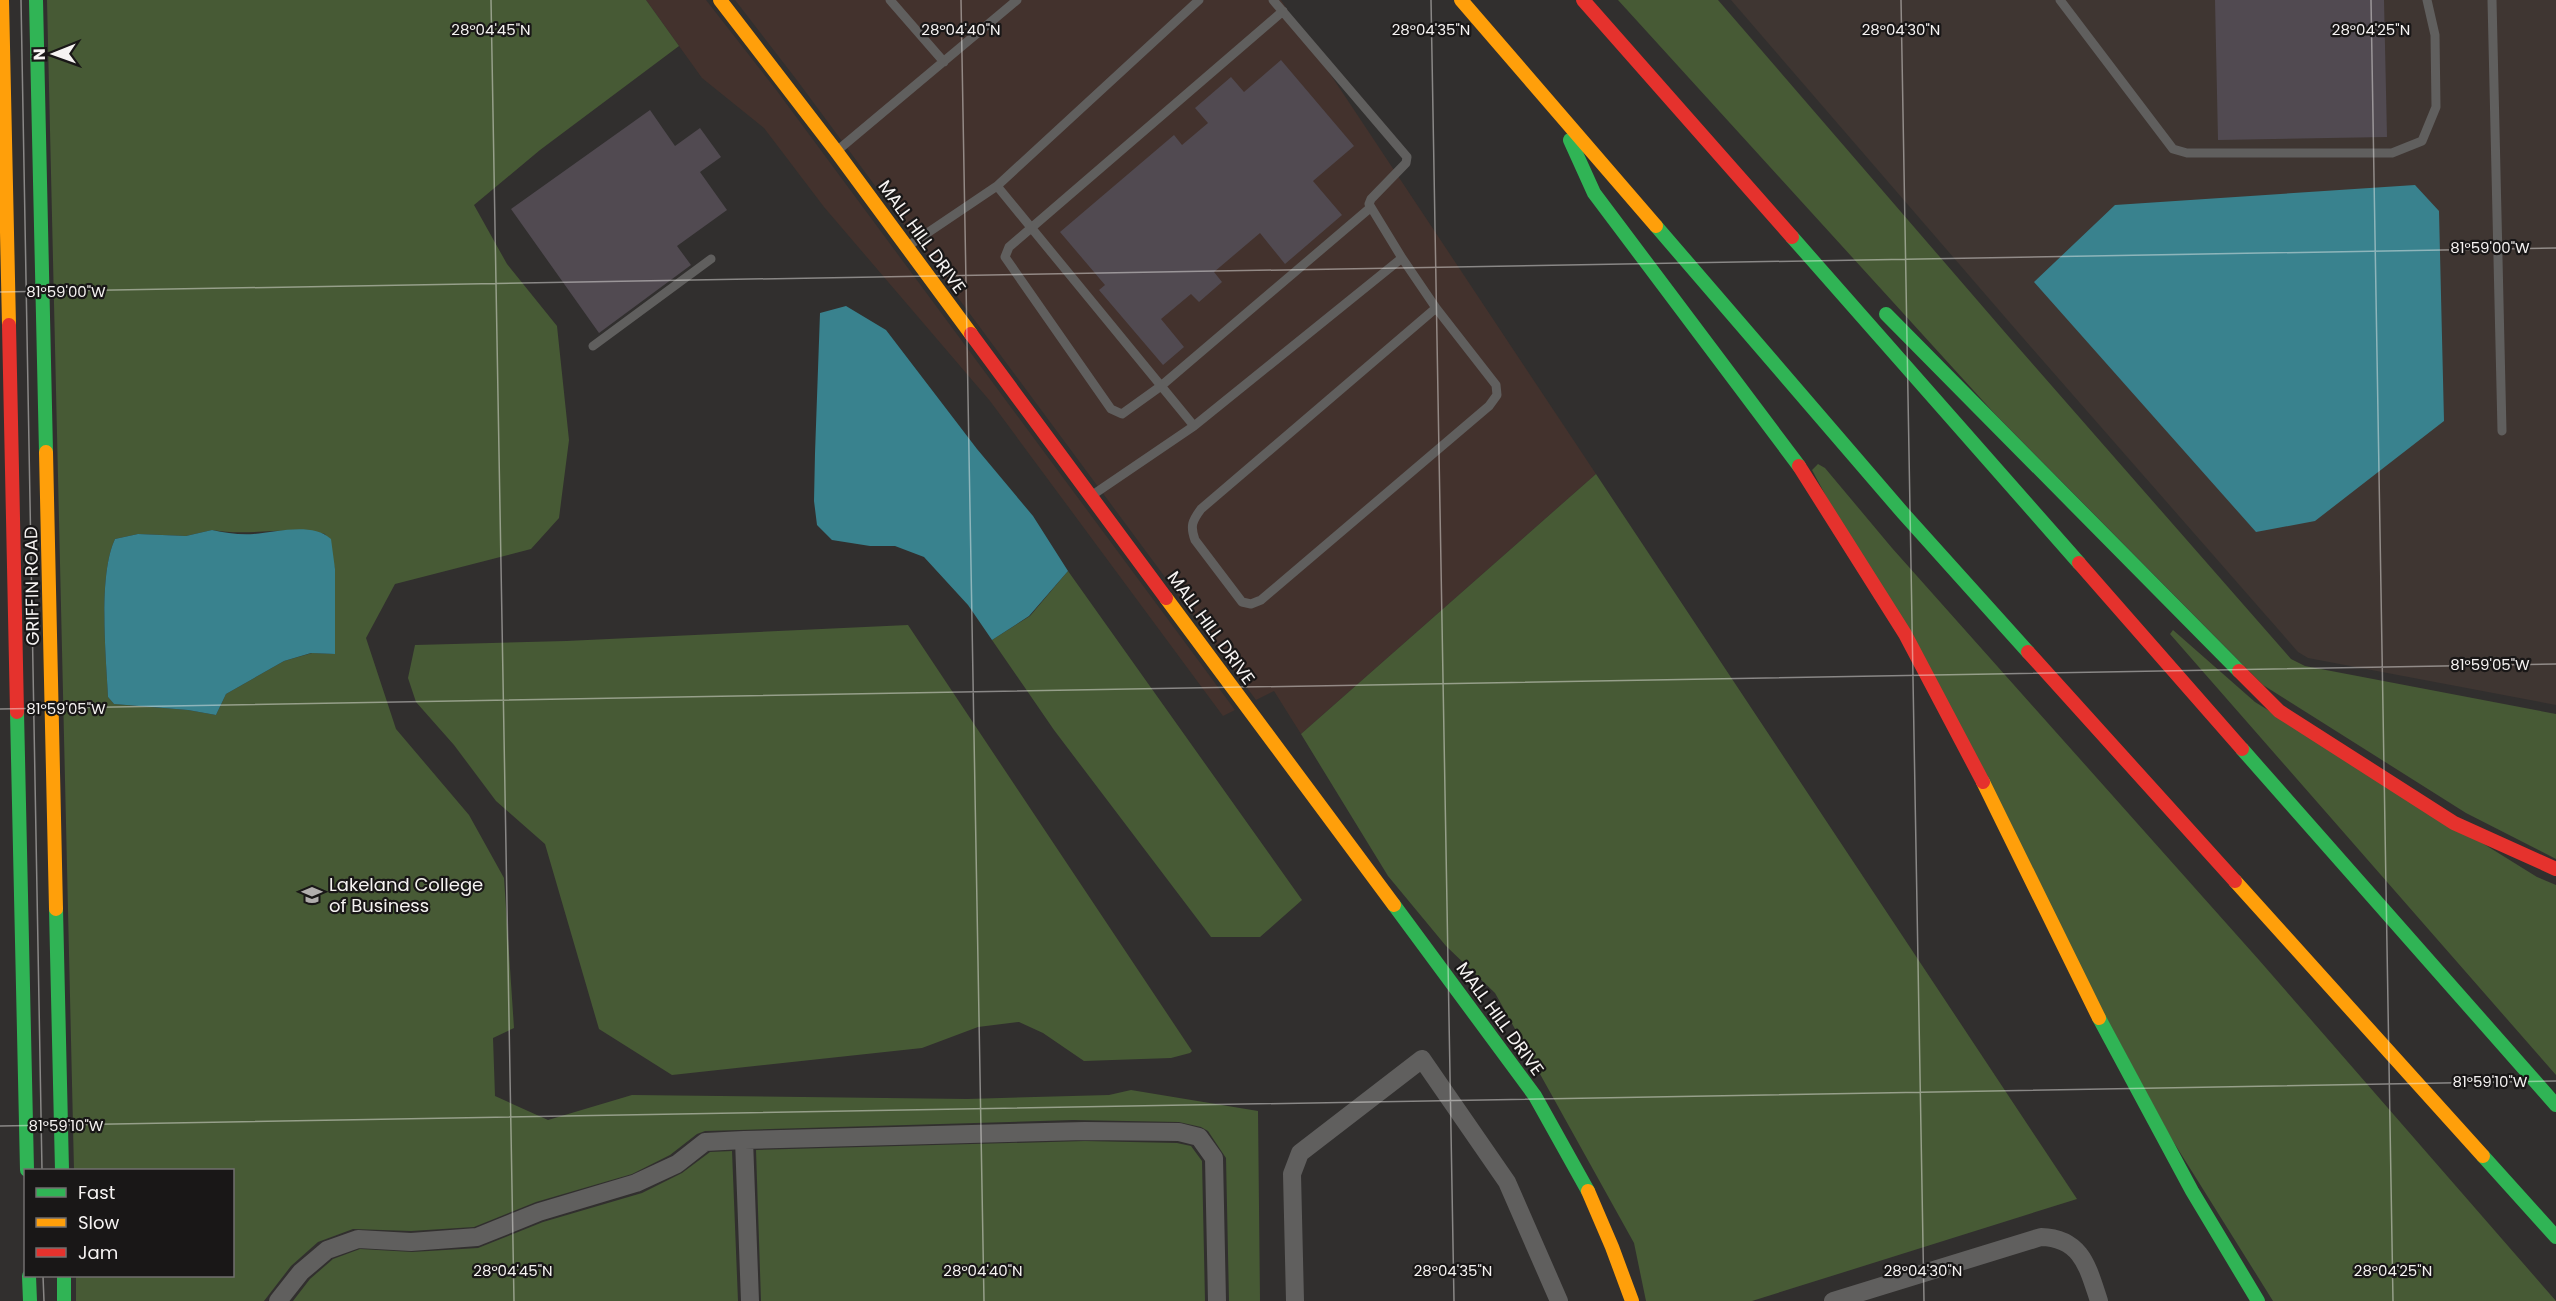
<svg xmlns="http://www.w3.org/2000/svg" width="2556" height="1301" font-family="Poppins,sans-serif">
  <rect width="100%" height="100%" fill="#312f2e"/>
  <path fill="#43322d" d="M646,0h60l71,91 458,619 -12,6 -233,-315 -166,-194 -60,-79 -62,-50z
    M735,0h546l315,474 -295,260 -27,-43 -18,9 -460,-621z"/>
  <path fill="#3f3632" d="M1731,0h825v705l-248,-47 -10,-6 -281,-321z"/>
  <path fill="#475a35" fill-rule="evenodd" d="M47,0h599l33,46 -139,104 -66,55 33,59 50,62 12,114 -10,78 -28,31 -136,35 -29,54 30,91 73,86 35,63 10,150 -21,10 2,58 53,24 84,-25 335,4 142,-4 22,-5 127,21 2,190h-31l-3,-143 -18,-27 -7,-4 -22,-5 -106,-2 -368,11 -8,3 -27,21 -38,19 -96,28 -62,25 -63,4 -58,-2 -35,13 -27,24 -27,35h-188v-25h156v-106h-158zM212,530c38,7 75,-5 113,4l10,35v85l-23,-1 -28,8 -58,33 -10,21 -28,-5 -74,-6 -6,-7c-2,-41 -10,-122 7,-158l23,-5 48,2z
    M1618,0h100l291,337 282,322 14,7 251,48v145l-90,-46 -203,-128 -269,-272z
    M1818,464l7,4 67,80 367,412 297,341h-283l-102,-163 -359,-668z
    M1596,474l481,725 -325,102h-106l-12,-58 -139,-250 -49,-47 -58,-70 -87,-142z
    M1068,571l234,329 -42,37h-49l-157,-207 -62,-90 38,-24z
    M908,625l284,426 -2,2 -19,5 -87,3 -41,-28 -24,-11 -41,5 -56,21 -250,27 -73,-46 -54,-185 -49,-43 -42,-56 -38,-43 -8,-24 7,-33 151,-4z
    M2173,630l82,72 282,175 19,8v190l-386,-441z
    M1085,1141l92,2 14,3 11,15 3,140h-444l-5,-151z
    M732,1151l6,150h-445l17,-22 23,-20 27,-10 52,3 66,-4 65,-26 99,-29 40,-20 28,-21z"/>
  <path fill="#39828e" d="M2415,185l24,26 5,210 -129,100 -59,11 -222,-250 81,-77z
    M846,306l40,24 91,119 56,67 35,55 -39,45 -37,24 -24,-35 -44,-48 -29,-11h-25l-38,-6 -15,-15 -3,-24 1,-48 5,-140z
    M212,530c14,3 27,5 42,4 23,-2 58,-12 77,5l4,30v85l-24,-1 -27,8 -58,33 -10,21 -28,-5 -74,-6 -6,-7c-2,-41 -10,-122 7,-158l23,-5 48,2z"/>
  <path fill="#514a51" d="M2215,0h169l3,137 -169,3z
    M1281,60l73,86 -41,35 29,34 -57,49 -25,-31 -46,39 8,10 -23,20 -8,-8 -30,25 23,28 -21,18 -64,-75 6,-5 -45,-53 114,-97 8,10 26,-22 -13,-15 36,-31 13,15z
    M650,110l25,36 25,-18 21,29 -21,15 27,38 -50,36 14,19 -92,68 -88,-124z"/>
  <g fill="none" stroke-linecap="round" stroke-linejoin="round">
    <path stroke="#605f5e" stroke-width="9" d="M890,0l54,62
      M2060,0l113,149 14,4h205l30,-12 14,-34 -1,-72 -8,-35
      M2492,0l10,431
      M1283,11l-274,236 -4,10 106,152 11,5 39,-28 209,-178
      M838,150l179,-150
      M997,186l197,240 -103,70
      M908,246l89,-60 202,-186
      M1402,258l34,50 60,77 1,10 -8,11 -228,194 -10,4 -9,-2 -47,-62c-5,-14 -3,-19 6,-31l235,-201
      M593,346l118,-87
      M1194,426l208,-168 -33,-54 2,-5 35,-36 1,-6 -134,-157"/>
    <path stroke="#605f5e" stroke-width="18" d="M278,1301l23,-29 26,-22 31,-11 53,3 66,-5 62,-25 97,-29 41,-19 28,-22 39,-2
      M750,1301l-6,-161 341,-9 94,1 20,5 15,21 3,143
      M1295,1301l-3,-127 8,-21 122,-94 85,123 52,119
      M1833,1301l208,-64c41,1 47,31 58,64"/>
    <path stroke="#30b455" stroke-width="14" d="M36,0l10,452
      M1570,140l24,53 205,273
      M1656,226l247,287 125,139
      M1792,237l287,326
      M1886,314l353,357
      M17,712l10,458
      M2242,749l314,356
      M1394,905l141,191 53,95
      M56,909l6,261
      M2099,1018l93,173 66,110
      M2483,1156l73,81
      M29,1276l1,25
      M64,1276v25"/>
    <path stroke="#ff9f0a" stroke-width="14" d="M2,0l7,325
      M720,0l116,151 135,183
      M1461,0l195,226
      M46,452l10,457
      M1166,598l228,307
      M1983,782l116,236
      M2235,881l248,275
      M1588,1191l24,56 20,54"/>
    <path stroke="#e5322d" stroke-width="14" d="M1583,0l209,237
      M9,325l8,387
      M971,334l195,264
      M1799,466l106,168 78,148
      M2079,563l163,186
      M2028,652l207,229
      M2239,671l40,40 175,112 102,46"/>
  </g>
  <path fill="none" stroke="#f6f3f2" stroke-width="1.5" stroke-opacity="0.45" d="M21,0l21,1170M491,0l23,1301M961,0l23,1301M1431,0l23,1301M1901,0l23,1301M2371,0l22,1301M0,292l2556,-44M0,709l2556,-45M0,1126l2556,-45M43,1276l1,25"/>
  <defs>
    <g id="school-bare" transform="scale(1.62)"><path d="M0-5L7-2L0 1L-7-2ZM-4 1L0 2.5L4 1V4Q0 6-4 4Z" fill="#b1aead" stroke="#191717" stroke-width="2.5" paint-order="stroke"/></g>
  </defs>
  <g fill-rule="evenodd">
    <use href="#school-bare" x="312" y="895"/>
  </g>
  <g text-anchor="middle" stroke-width="4.5" stroke-linejoin="round" paint-order="stroke">
    <g font-size="18" fill="#f6f3f2" stroke="#191717">
      <text transform="translate(922 237) rotate(54)" y="6">MALL HILL DRIVE</text>
      <text transform="translate(32 586) rotate(-91)" y="6">GRIFFIN ROAD</text>
      <text transform="translate(1211 628) rotate(54)" y="6">MALL HILL DRIVE</text>
      <text transform="translate(1500 1019) rotate(54)" y="6">MALL HILL DRIVE</text>
    </g>
    <g font-size="18" fill="#f6f3f2" stroke="#191717" text-anchor="start">
      <text x="329" y="891">Lakeland College<tspan x="329" dy="21">of Business</tspan></text>
    </g>
  </g>
  <g font-size="15" text-anchor="middle" fill="#f6f3f2" stroke="#191717" stroke-width="4.5" stroke-linejoin="round" paint-order="stroke">
    <text x="491" y="35">28°04'45"N</text>
    <text x="961" y="35">28°04'40"N</text>
    <text x="1431" y="35">28°04'35"N</text>
    <text x="1901" y="35">28°04'30"N</text>
    <text x="2371" y="35">28°04'25"N</text>
    <text x="2490" y="253">81°59'00"W</text>
    <text x="66" y="297">81°59'00"W</text>
    <text x="2490" y="670">81°59'05"W</text>
    <text x="66" y="714">81°59'05"W</text>
    <text x="2490" y="1087">81°59'10"W</text>
    <text x="66" y="1131">81°59'10"W</text>
    <text x="513" y="1276">28°04'45"N</text>
    <text x="983" y="1276">28°04'40"N</text>
    <text x="1453" y="1276">28°04'35"N</text>
    <text x="1923" y="1276">28°04'30"N</text>
    <text x="2393" y="1276">28°04'25"N</text>
  </g>
  <rect x="24" y="1169" width="210" height="108" fill="#191717" stroke="#716f6f" stroke-width="1.5"/>
  <rect x="36" y="1188" width="30" height="9" fill="#30b455" stroke="#716f6f" stroke-width="1.5"/>
  <text x="78" y="1199" font-size="18" fill="#f6f3f2">Fast</text>
  <rect x="36" y="1218" width="30" height="9" fill="#ff9f0a" stroke="#716f6f" stroke-width="1.5"/>
  <text x="78" y="1229" font-size="18" fill="#f6f3f2">Slow</text>
  <rect x="36" y="1248" width="30" height="9" fill="#e5322d" stroke="#716f6f" stroke-width="1.5"/>
  <text x="78" y="1259" font-size="18" fill="#f6f3f2">Jam</text>
  <g transform="translate(54 54) rotate(269)" stroke="#191717" stroke-width="4.5" paint-order="stroke">
  <path d="M0-4.5L10 22L0 15L-10 22Z" fill="#f6f3f2"/>
  <text y="-9" font-size="16" font-weight="bold" text-anchor="middle" fill="#f6f3f2">N</text>
  </g>
</svg>
